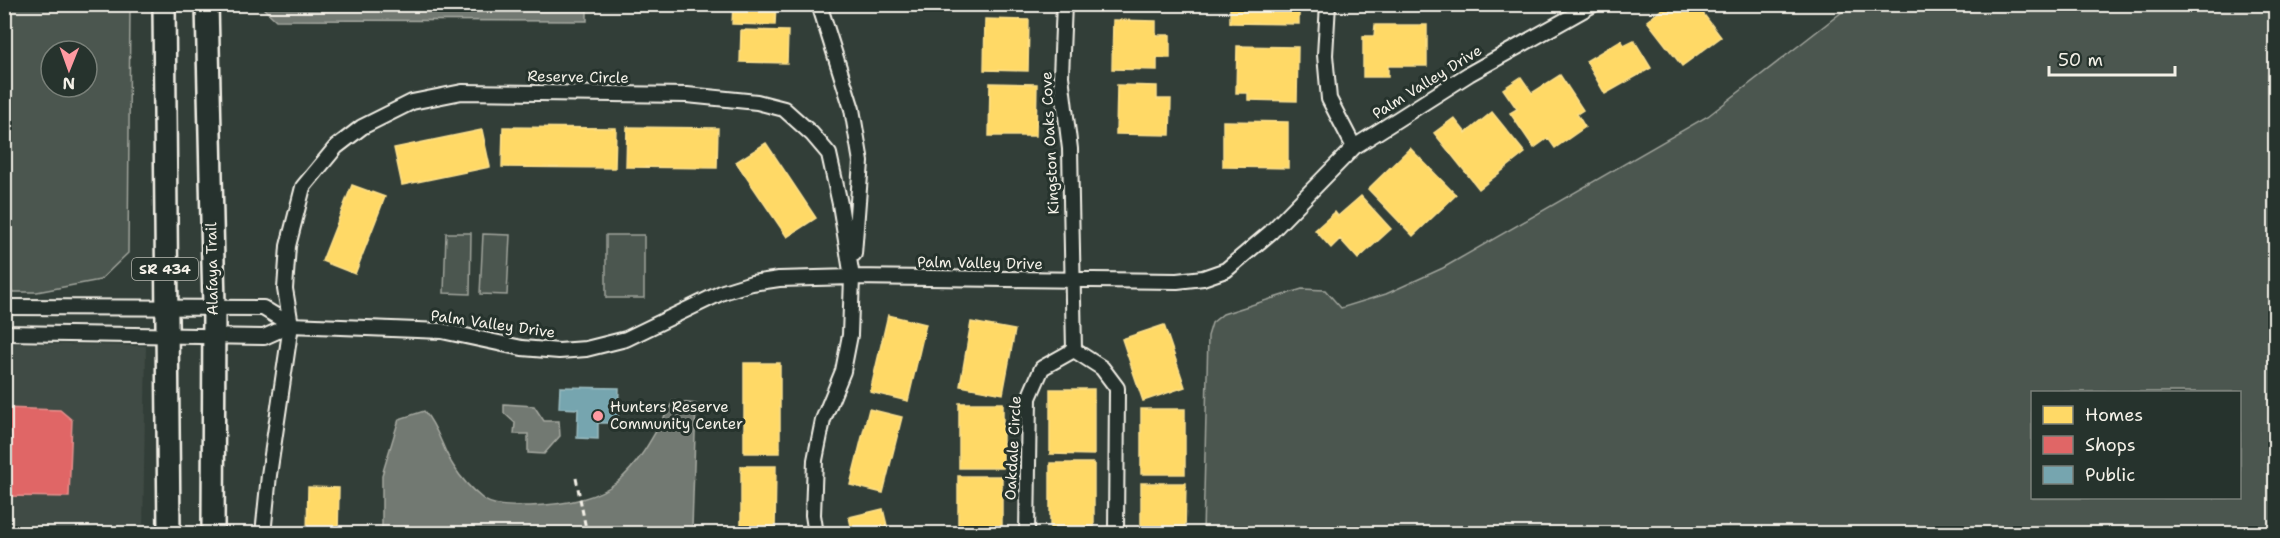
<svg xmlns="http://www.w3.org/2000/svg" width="2280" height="538" font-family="'Shantell Sans',sans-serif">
  <rect width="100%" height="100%" fill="#323e38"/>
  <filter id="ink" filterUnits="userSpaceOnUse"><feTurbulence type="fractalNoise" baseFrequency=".0167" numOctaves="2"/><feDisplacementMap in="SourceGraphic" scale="12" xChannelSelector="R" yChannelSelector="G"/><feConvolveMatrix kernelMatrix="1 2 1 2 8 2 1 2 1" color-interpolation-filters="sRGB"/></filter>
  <g filter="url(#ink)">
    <path fill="#404b44" d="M5,343l141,3 -3,187 -138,1z"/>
    <path fill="#4c564f" stroke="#a0a49c" stroke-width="1.5" fill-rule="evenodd" d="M5,4l125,1 -2,248 -28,27 -63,12h-32zM51,51h36v36h-36z
      M1851,5h424v528h-1072l5,-197 4,-13 11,-9 79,-25 23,1 16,18 45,-14 57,-26 265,-152zM2240,392v106h-208v-106z
      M446,233h25l-1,61 -26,-1z
      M483,234l27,1 -3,60 -27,-1z
      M606,235h38v63h-38z"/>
    <path fill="#727972" stroke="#a6a9a1" stroke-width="1.5" d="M264,4l323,1v16l-311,-1 -12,-11z
      M673,401l23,3 -4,124 4,5h-314v-58l17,-56 25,-8c15,17 18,38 30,56 7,11 18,23 28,31 11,10 34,8 48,8 91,-4 102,-32 143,-105z
      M504,404l30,2 10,15h15l1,15 -16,18 -16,-1v-19h-14l1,-11 -11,-10z"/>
    <path fill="#ffd966" stroke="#fce08d" stroke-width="1.5" d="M733,4h43l-1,21 -43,-1z
      M1230,4h69v20l-69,-1z
      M1669,4h27l25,33 -39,29 -35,-45z
      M985,19l44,1 -1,51 -44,-1z
      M1113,20l43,1v14h14v23h-13v12l-45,-1z
      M1375,25h52v41h-39v11h-25v-41h11z
      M741,30l47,1 -1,32 -47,-1z
      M1621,40l3,5 10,-5 17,28 -46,26 -19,-33z
      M1237,46l61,1 -1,54 -49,-1v-7h-12z
      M1560,75l23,35 -6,4 8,13 -30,21 -7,-10 -14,10 -24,-35 7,-4 -14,-20 18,-12 11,16z
      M990,83l47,1 -1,52h-47z
      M1117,85l40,1v13h14l-1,36 -54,-1z
      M1492,112l33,41 -46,36 -45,-56 20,-15 12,15z
      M1223,121l65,1v46l-65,-1z
      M503,127l113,1 -1,40 -113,-1z
      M627,127l91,1 -1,40 -91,-1z
      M482,130l8,37 -88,18 -8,-37z
      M766,143l50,75 -29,19 -51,-75z
      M1410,148l46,47 -43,41 -45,-47z
      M352,185l33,12 -30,77 -33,-13z
      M1361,196l30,33 -33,30 -18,-20 -9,9 -16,-18 20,-18 3,4z
      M888,315l38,9 -18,77 -38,-9z
      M971,322l44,8 -12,64 -43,-8z
      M1164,325l21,62 -42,14 -21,-62z
      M744,363h36v90h-36z
      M1050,389h44v66l-44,-1z
      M959,403h44v65h-44z
      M869,409l33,8 -19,76 -33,-8z
      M1141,409h44v65h-44z
      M1050,463h44v66l-44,-1z
      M741,466h35l-1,68h-34z
      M958,476h44v58h-44z
      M1141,483h45l-1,51h-44z
      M308,487l31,1 -1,46h-31z
      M883,509l6,25h-36l-4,-17z"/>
    <path fill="#e06666" stroke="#e6908d" stroke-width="1.5" d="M4,408l56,2 12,10 -3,77 -65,-1z"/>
    <path fill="#76a5af" stroke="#9cbcc0" stroke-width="1.5" d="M560,387l59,1 -1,35h-20v16l-21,-1 1,-29 -19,-1z"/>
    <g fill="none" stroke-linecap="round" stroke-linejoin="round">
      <g stroke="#f4f1e8" stroke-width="18">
        <path id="minor" d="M819,4l33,105 9,53 -7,92
          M1064,4l-3,72 9,73 4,201
          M1328,4l-3,51 4,44 25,48
          M4,307l259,1 28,17
          M4,333l260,4 27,-12 151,6 80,17 37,3 27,-2 40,-10 97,-47 29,-9 27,-4 73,-2 325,4 26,-3 23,-8 45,-38 83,-85 115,-73 125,-70
          M1074,350l28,18 15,20 -1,146
          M263,534l6,-59 22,-150 -6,-36 3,-43 15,-59 33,-40 26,-20 50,-25 50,-10 225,3 70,7 27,7 28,25 17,20 11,50 12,73 -2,58 -7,36 -20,49 -8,40 -2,55 3,19
          M1027,534l2,-136 13,-30 32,-18"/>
      </g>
      <g stroke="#f4f1e8" stroke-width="26">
        <path id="primary" d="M164,4l5,530
          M207,4l7,302 -1,228"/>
      </g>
      <path stroke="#f4f1e8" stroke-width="3" stroke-dasharray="6 4.5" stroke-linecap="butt" d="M576,478l11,56"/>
      <use href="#minor" stroke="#26332d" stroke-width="14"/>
      <use href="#primary" stroke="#26332d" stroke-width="21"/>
    </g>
  </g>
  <circle fill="#ff9aa2" stroke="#26332d" stroke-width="2" cx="598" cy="416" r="6"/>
  <g text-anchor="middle" stroke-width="6" stroke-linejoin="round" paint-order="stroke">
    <rect fill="#26332d" stroke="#b6b8b0" stroke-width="1.5" x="132" y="258" width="66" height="22" rx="4.5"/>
    <g font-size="14" font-weight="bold" fill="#f4f1e8">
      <text x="165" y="274">SR 434</text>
    </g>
    <g font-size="15" fill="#f4f1e8" stroke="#26332d">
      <text transform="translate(578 77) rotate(1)" y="5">Reserve Circle</text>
      <text transform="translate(1427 82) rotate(-32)" y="5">Palm Valley Drive</text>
      <text transform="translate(1050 143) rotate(-93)" y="5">Kingston Oaks Cove</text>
      <text transform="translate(980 263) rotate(1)" y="5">Palm Valley Drive</text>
      <text transform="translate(212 269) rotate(-91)" y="5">Alafaya Trail</text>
      <text transform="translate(493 324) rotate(8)" y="5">Palm Valley Drive</text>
      <text transform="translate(1013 448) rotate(-87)" y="5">Oakdale Circle</text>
    </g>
    <g font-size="15" fill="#f4f1e8" stroke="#26332d" text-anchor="start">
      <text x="610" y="412">Hunters Reserve<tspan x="610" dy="17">Community Center</tspan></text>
    </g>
  </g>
  <rect width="2280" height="538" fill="none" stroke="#26332d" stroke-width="24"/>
  <rect x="12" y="12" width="2256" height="514" fill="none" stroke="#f4f1e8" stroke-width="2" filter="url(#ink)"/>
  <rect x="2031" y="391" width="210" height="108" fill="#26332d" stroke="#787f78" stroke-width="1.5"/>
  <rect x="2043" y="406" width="30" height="18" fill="#ffd966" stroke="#787f78" stroke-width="1.5"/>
  <text x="2085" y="421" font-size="18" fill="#f4f1e8">Homes</text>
  <rect x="2043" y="436" width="30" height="18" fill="#e06666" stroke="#787f78" stroke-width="1.5"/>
  <text x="2085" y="451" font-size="18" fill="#f4f1e8">Shops</text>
  <rect x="2043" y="466" width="30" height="18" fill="#76a5af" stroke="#787f78" stroke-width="1.5"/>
  <text x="2085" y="481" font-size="18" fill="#f4f1e8">Public</text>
  <g transform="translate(69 69) rotate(181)"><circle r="28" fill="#26332d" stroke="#787f78" stroke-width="1.5"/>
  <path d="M0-4.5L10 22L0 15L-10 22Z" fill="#ff9aa2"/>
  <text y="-9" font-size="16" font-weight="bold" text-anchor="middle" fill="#f4f1e8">N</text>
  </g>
  <path d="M2049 66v9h126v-9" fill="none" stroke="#f4f1e8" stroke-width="3"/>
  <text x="2058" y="66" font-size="18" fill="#f4f1e8" stroke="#26332d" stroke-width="4.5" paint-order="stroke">50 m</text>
</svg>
